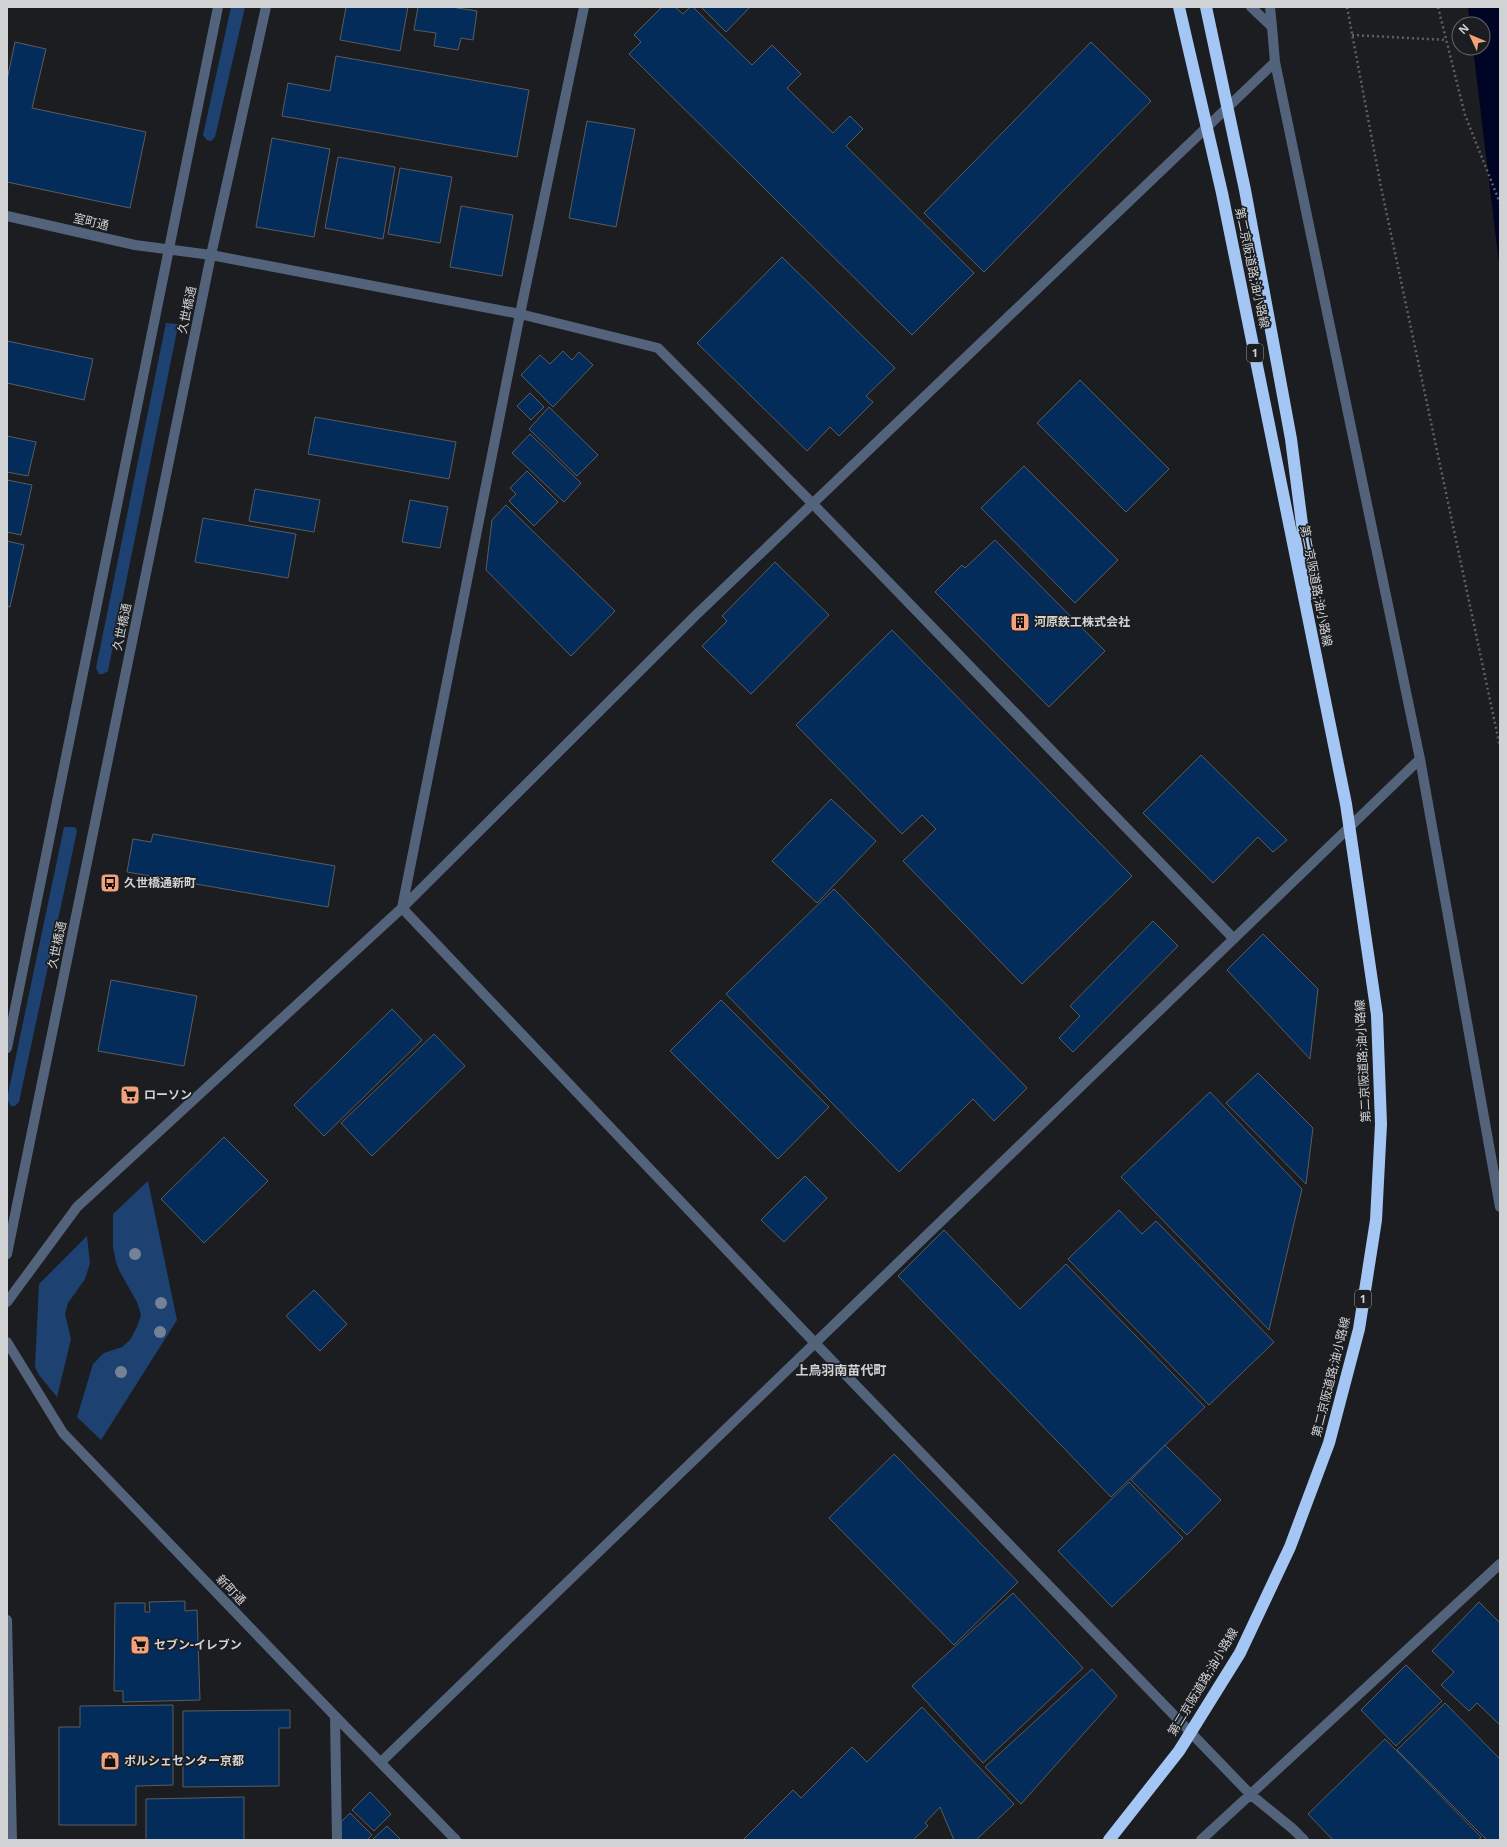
<svg xmlns="http://www.w3.org/2000/svg" width="1507" height="1847" font-family="'Noto Sans','Noto Sans JP',sans-serif">
  <rect width="100%" height="100%" fill="#1c1d20"/>
  <path fill="#1d4272" d="M231,7h14l-30,130 -4,4 -4,-1 -4,-5z
    M166,323l11,1 1,2 -70,345 -5,3h-4l-3,-6z
    M64,827h11l2,4 -58,271 -4,4h-4l-4,-7z
    M148,1181l29,139 -76,120 -24,-23 16,-53 11,-11 18,-6 8,-7 7,-13 4,-12 -4,-13 -17,-30 -4,-10 -3,-15v-33z
    M87,1236l3,27 -5,16 -17,24 -3,11 6,25 -14,58 -18,-22 -4,-8 4,-83z"/>
  <path fill="#000526" d="M1468,7h32v265l-27,-224h10v-24h-13z"/>
  <path fill="#042c5b" stroke="#5a5c5e" d="M346,7h62l-8,44 -60,-11z
    M418,7h33l26,4 -4,29 -12,-2 -3,12 -24,-4 2,-13 -22,-3z
    M662,7h13l8,7 7,-7h3l59,58 20,-20 29,29 -14,14 46,45 17,-17 13,13 -17,17 128,127 -62,62 -283,-281 12,-12 -7,-7z
    M701,7h49l-24,25z
    M15,42l31,7 -14,59 114,24 -16,76 -123,-26v-102z
    M1091,42l60,59 -167,171 -60,-59z
    M336,56l193,34 -12,67 -235,-41 6,-33 42,8z
    M587,121l48,8 -19,98 -47,-9z
    M272,138l58,11 -16,88 -58,-10z
    M338,157l57,10 -12,72 -58,-11z
    M400,168l52,9 -12,66 -52,-9z
    M461,206l52,9 -11,61 -52,-9z
    M782,257l113,111 -29,28 7,6 -34,34 -9,-9 -23,24 -110,-108z
    M7,341l86,18 -9,41 -77,-17z
    M563,351l9,9 7,-8 14,13 -40,42 -32,-32 19,-20 10,9z
    M1080,380l89,89 -43,43 -89,-89z
    M530,393l14,14 -13,13 -14,-14z
    M549,407l49,48 -21,21 -48,-47z
    M315,417l141,25 -7,37 -141,-25z
    M530,434l51,49 -17,19 -52,-49z
    M7,436l29,6 -8,34 -21,-4z
    M1024,466l94,94 -43,43 -94,-95z
    M527,471l31,31 -24,24 -25,-25 7,-7 -6,-6z
    M7,480l25,5 -11,50 -14,-3z
    M255,489l65,11 -6,32 -65,-11z
    M410,500l38,7 -8,41 -38,-6z
    M506,505l109,106 -44,45 -85,-86 6,-50z
    M203,518l93,16 -8,44 -93,-16z
    M995,540l110,111 -56,56 -114,-115 27,-27 3,3z
    M7,541l17,4 -14,62 -3,-1z
    M775,562l54,53 -78,79 -49,-48 25,-25 -5,-5z
    M892,630l240,246 -110,108 -119,-123 33,-32 -14,-14 -20,19 -106,-109z
    M1201,755l86,85 -14,12 -15,-15 -45,46 -70,-70z
    M831,799l45,42 -59,62 -45,-42z
    M153,834l182,32 -7,41 -201,-35 6,-33 18,3z
    M834,889l193,199 -33,33 -21,-22 -74,73 -173,-178z
    M1153,921l25,25 -105,106 -14,-14 21,-22 -10,-10z
    M1263,934l55,55 -8,70 -83,-89z
    M111,980l86,16 -13,70 -86,-15z
    M721,1000l108,107 -51,52 -108,-108z
    M392,1009l30,31 -98,96 -30,-31z
    M434,1034l31,32 -93,90 -31,-33z
    M1258,1073l55,55 -7,56 -80,-81z
    M1210,1092l92,97 -33,141 -148,-153z
    M224,1137l44,44 -64,62 -43,-44z
    M805,1176l22,22 -43,44 -23,-22z
    M1119,1210l23,24 14,-13 118,121 -65,63 -141,-146z
    M944,1230l76,79 46,-45 139,143 -94,90 -213,-221z
    M314,1290l33,34 -27,27 -34,-35z
    M1165,1445l56,55 -34,35 -56,-55z
    M894,1454l124,128 -64,63 -125,-127z
    M1129,1482l54,56 -71,69 -54,-56z
    M1013,1593l70,75 -100,95 -71,-77z
    M185,1601v10l12,-1 3,90 -77,2v-11h-9l1,-88h30v9h5l-1,-10z
    M1479,1602l21,21v102l-23,-22 -8,8 -28,-26 13,-13 -22,-21z
    M1406,1665l36,36 -46,45 -35,-36z
    M1092,1669l25,27 -96,108 -36,-37z
    M1445,1703l55,56v81h-13l-90,-90z
    M173,1705v80l-37,1v39h-77v-98h21v-21z
    M922,1707l92,97 -38,36h-22l-14,-33 -15,16 3,3 -15,14h-170l50,-50 8,8 51,-51 15,15z
    M290,1710v18h-11v58l-96,1v-76z
    M1385,1739l96,98 -2,3h-146l-25,-26z
    M370,1792l21,22 -17,17 -22,-21z
    M244,1797v43h-98v-41z
    M350,1813l22,22 -5,5h-26v-18z
    M387,1826l14,14h-29z"/>
  <g fill="none" stroke-linecap="round" stroke-linejoin="round">
    <path stroke="#5f6062" stroke-width="2.5" stroke-dasharray="2 3" stroke-linecap="butt" d="M1347,7l34,180 119,560
      M1438,7l27,108 35,88
      M1352,35l95,5"/>
    <path stroke="#52637b" stroke-width="10" d="M1251,7l21,20 3,35 145,697 80,448
      M1270,7l2,20
      M7,216l128,29 76,10 309,59 138,34 154,155 422,436
      M402,908l413,435 435,451 43,35 11,11
      M402,908l118,-594 64,-307
      M7,1048l211,-1041
      M7,1254l204,-999 55,-248
      M7,1302l70,-95 325,-299 294,-293 579,-553
      M7,1342l56,91 272,283 121,124
      M7,1620l5,220
      M335,1716l2,124
      M381,1762l1039,-1003
      M1201,1840l299,-276"/>
    <path stroke="#a4c6f5" stroke-width="12" d="M1206,7l39,183 46,249 20,155
      M1109,1840l70,-89 61,-98 50,-106 39,-104 30,-114 17,-109 5,-96 -4,-109 -31,-211 -124,-611 -43,-186"/>
  </g>
  <g fill="#758295">
    <circle cx="135" cy="1254" r="6"/>
    <circle cx="161" cy="1303" r="6"/>
    <circle cx="160" cy="1332" r="6"/>
    <circle cx="121" cy="1372" r="6"/>
  </g>
  <defs>
    <g id="building-square" transform="scale(1)"><rect x="-9" y="-9" width="18" height="18" rx="4" fill="#f1a17c" stroke="#1c1d20"/><path d="M-4-6H4V6H1V3H-1V6H-4ZM-2.5-4.3h1.7v1.8h-1.7ZM.8-4.3h1.7v1.8H.8ZM-2.5-1h1.7V.8h-1.7ZM.8-1h1.7V.8H.8Z" fill="#111"/></g>
    <g id="bus-square" transform="scale(1)"><rect x="-9" y="-9" width="18" height="18" rx="4" fill="#f1a17c" stroke="#1c1d20"/><path d="M-5-6H5V4H4V6H2V4H-2V6H-4V4H-5ZM-3.5-4V0h7V-4ZM-3.5 1.2v1.5H-2V1.2ZM2 1.2v1.5H3.5V1.2Z" fill="#111"/></g>
    <g id="supermarket-square" transform="scale(1)"><rect x="-9" y="-9" width="18" height="18" rx="4" fill="#f1a17c" stroke="#1c1d20"/><path d="M-6-5.5h2.5l.6 2H6L4.5 2H-2.5L-4.4-4H-6ZM-1.5 3.2a1.3 1.3 0 1 0 .1 0ZM3 3.2a1.3 1.3 0 1 0 .1 0Z" fill="#111"/></g>
    <g id="shop-square" transform="scale(1)"><rect x="-9" y="-9" width="18" height="18" rx="4" fill="#f1a17c" stroke="#1c1d20"/><path d="M-5-2.5h2.3a2.7 3.5 0 0 1 5.4 0H5L5.5 6h-11ZM-1.5-2.5h3a1.5 2.3 0 0 0-3 0Z" fill="#111"/></g>
  </defs>
  <g fill-rule="evenodd">
    <use href="#building-square" x="1020" y="622"/>
    <use href="#bus-square" x="110" y="883"/>
    <use href="#supermarket-square" x="130" y="1095"/>
    <use href="#supermarket-square" x="140" y="1645"/>
    <use href="#shop-square" x="110" y="1761"/>
  </g>
  <g text-anchor="middle" stroke-width="3.5" stroke-linejoin="round" paint-order="stroke">
    <g fill="#1c1d20" stroke="#9b9c9e" stroke-width="1">
      <rect x="1247" y="344" width="16" height="18" rx="3"/>
      <rect x="1355" y="1290" width="16" height="18" rx="3"/>
    </g>
    <g font-size="11" font-weight="bold" fill="#d1d2d4">
      <text x="1255" y="357">1</text>
      <text x="1363" y="1303">1</text>
    </g>
    <g font-size="12" fill="#d1d2d4" stroke="#1c1d20">
      <text transform="translate(91 222) rotate(13)" y="4">室町通</text>
      <text transform="translate(1252 268) rotate(78)" y="4">第二京阪道路;油小路線</text>
      <text transform="translate(187 310) rotate(-78)" y="4">久世橋通</text>
      <text transform="translate(1316 586) rotate(79)" y="4">第二京阪道路;油小路線</text>
      <text transform="translate(122 627) rotate(-78)" y="4">久世橋通</text>
      <text transform="translate(57 945) rotate(-78)" y="4">久世橋通</text>
      <text transform="translate(1363 1061) rotate(-93)" y="4">第二京阪道路;油小路線</text>
      <text transform="translate(1331 1377) rotate(-76)" y="4">第二京阪道路;油小路線</text>
      <text transform="translate(231 1590) rotate(46)" y="4">新町通</text>
      <text transform="translate(1203 1682) rotate(-59)" y="4">第二京阪道路;油小路線</text>
    </g>
    <g font-size="12" font-weight="bold" fill="#d1d2d4" stroke="#1c1d20" text-anchor="start">
      <text x="1034" y="626">河原鉄工株式会社</text>
      <text x="124" y="887">久世橋通新町</text>
      <text x="144" y="1099">ローソン</text>
      <text x="154" y="1649">セブン-イレブン</text>
      <text x="124" y="1765">ポルシェセンター京都</text>
    </g>
    <g font-size="13" font-weight="bold" fill="#d1d2d4" stroke="#1c1d20">
      <text x="841" y="1375">上鳥羽南苗代町</text>
    </g>
  </g>
  <rect width="1507" height="1847" fill="none" stroke="#d1d2d4" stroke-width="16"/>
  <g transform="translate(1471 36) rotate(314)"><circle r="19" fill="#1c1d20" stroke="#646568"/>
  <path d="M0-3L7 15L0 10L-7 15Z" fill="#f1a17c"/>
  <text y="-6" font-size="11" font-weight="bold" text-anchor="middle" fill="#d1d2d4">N</text>
  </g>
</svg>
